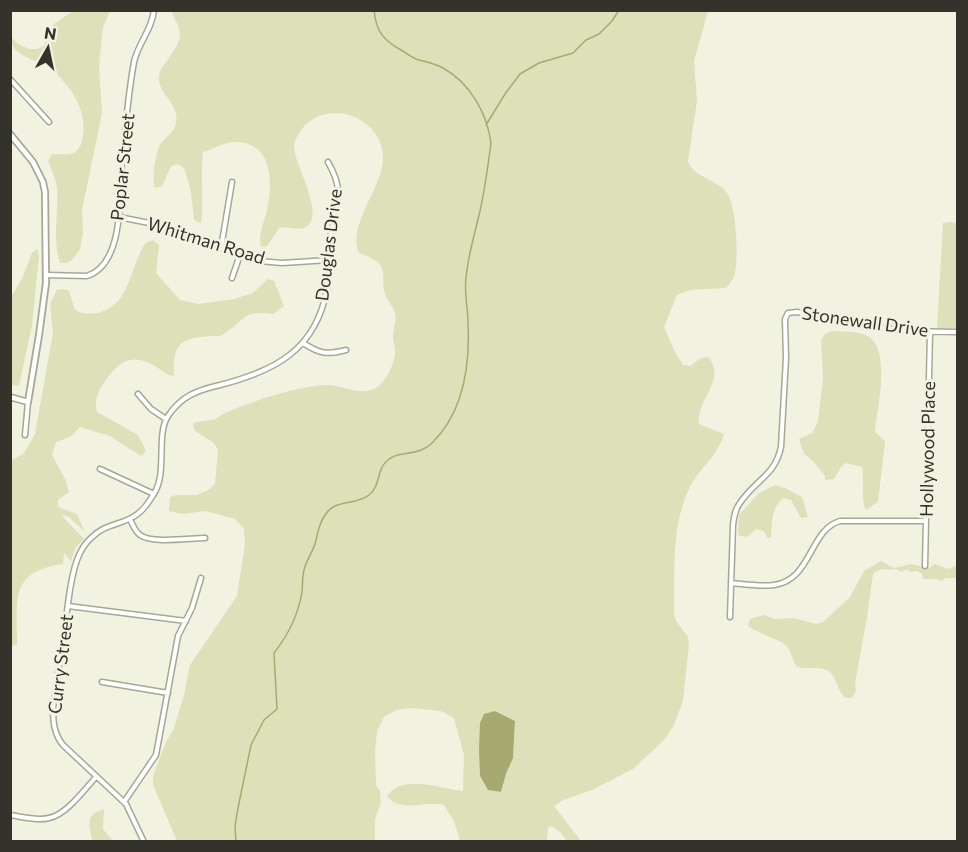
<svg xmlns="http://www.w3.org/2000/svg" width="968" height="852" font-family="Commissioner,sans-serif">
  <rect width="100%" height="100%" fill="#f1f2df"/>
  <path fill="#dde0b9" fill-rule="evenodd" d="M75,10l35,1 -7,16 -4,39 3,47 -20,97 1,23 -3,16 -8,11 -5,3h-7c-8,-26 -1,-50 -3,-75 -1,-9 -6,-19 -9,-27l4,-7c15,0 25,4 30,-13 8,-28 -12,-59 -36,-75 -9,-5 -21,-8 -29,-15 -5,-5 -7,-9 -7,-16 6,10 24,20 34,10 5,-5 4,-15 10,-21 6,-5 14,-9 21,-14z
    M171,11h537l-14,50 3,40 -9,60c6,17 29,18 39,32 10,15 12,67 7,84 -2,4 -6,8 -8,11l-36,2 -13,5 -13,32 10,23 9,15 7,1 11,-8 7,-1c20,21 -13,45 -9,67l25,10c-8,26 -25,33 -35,55 -18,38 -14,82 -15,124l2,8 12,16 1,7 -6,57 -10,26 -8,12 -32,30 -41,21 -29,10 -9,6 27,35h-14l-6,-8 -9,-7 -4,2 -1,13h-87l-6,-20 -10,-16c-18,-5 -43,9 -57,-9 15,-23 55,-7 76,-5l1,-36 -10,-37 -13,-7 -30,-3 -15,2 -12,7 -7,14 -2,20 1,34 4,7 1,11 -6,16v22h-198l-24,-56v-9l13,-34 7,-11 11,-36 6,-30 47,-69 8,-52 -1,-15 -9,-10 -29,-8 -23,3 -14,-3 1,-14 6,-2h21l13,-6 5,-5 3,-34 -4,-7 -20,-13 -1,-7c7,-2 15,-2 22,-4 4,-2 8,-5 12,-7 29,-12 67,-25 98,-27 17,-1 32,11 49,4 12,-5 22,-28 21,-40 0,-4 -2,-8 -2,-13 1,-12 6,-20 -2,-31 -19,-26 9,-38 -32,-52 -13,-26 24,-66 24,-95 0,-41 -56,-62 -82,-28 -3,5 -7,10 -7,16 0,19 32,68 12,81 -8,4 -18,-1 -27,1l-12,18 -6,1c-3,-13 3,-24 6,-37 6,-28 6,-68 -32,-68 -10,0 -22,7 -32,10 -3,24 1,47 -2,71l-7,-3 -3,-29 -7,-23 -6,-4 -7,2 -9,20 -7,2c-4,-9 1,-37 6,-45 4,-5 10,-9 13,-14 11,-23 -16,-33 -15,-51 0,-7 4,-12 8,-17 16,-24 17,-24 4,-50zM495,711l20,10 -2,37 -7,16 -5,18 -13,-2 -8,-14v-53z
    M950,222l7,1v105h-20l6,-105z
    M153,240l6,5 -3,28 24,27 19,4 35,-5 19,-6 15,-14 6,2 10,25 -11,8c-30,-4 -27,5 -49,20 -4,3 -9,2 -13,2 -33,2 -38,9 -37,40 -9,-1 -13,-7 -21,-11 -23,-12 -34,-3 -48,16 -6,9 -12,20 -8,31l41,23 8,16 -5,5 -31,-20 -30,-9 -10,10 -14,5 -4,13 13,24 4,13 -11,8v7l19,7 8,18 -16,-15 -8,-2 23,24 -8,8 -5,14 -7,-8 -1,11c-54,7 -46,36 -46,80l-6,3v-186l13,-8 11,-19 18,-101 -3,-29 7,-14 7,-1 5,2 6,19c14,8 33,3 44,-10 11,-14 15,-37 24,-53l4,-5z
    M37,249l2,6 -7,70 -13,61 -8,-1v-88l11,-18 10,-26z
    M832,331c11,1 29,0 37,6 22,15 8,71 6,95l10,9 -7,61 -12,8c-6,-12 -1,-29 -4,-43l-16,-4 -5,4 -7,12 -9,1v-4l-12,-15 -9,-7 -5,-15 13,-6 6,-12 5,-43 -2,-38 4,-6z
    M775,485l10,3 17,9 6,20 -7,1 -10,-18 -8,-2c-12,10 -11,25 -12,40h-4l-3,-7 -8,-2 -9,8 -9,-2 1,-20 20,-22z
    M881,561l13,7 16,-4 19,4 6,-4 14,5 8,-4v13h-11l-5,3 -4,-2h-14l-1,-5 -5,-3 -7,1 -3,-3 -6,3 -5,-3c-8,2 -17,-2 -23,5l-6,43 -12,66 1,8 -4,7h-6c-10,-7 -8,-23 -20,-28 -10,-4 -19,0 -29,-3 -5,-7 -5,-15 -11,-22 -3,-3 -30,-13 -38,-19l2,-7 14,-4 11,4 19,-1 22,6 7,-2 27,-25 14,-26z
    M104,809l-1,20 10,12h-21c-2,-16 -9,-25 12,-32z"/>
  <path fill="#a7aa70" d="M495,711l20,10 -2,37 -7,16 -5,18 -13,-2 -8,-14 -1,-27 1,-26 4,-9z"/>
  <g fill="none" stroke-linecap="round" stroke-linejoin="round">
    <path stroke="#a7aa70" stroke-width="1.5" d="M486,125l19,-31 15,-20 19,-11 34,-10 13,-13 13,-6 13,-13 7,-11
      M236,842l-1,-16 3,-18 13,-63 13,-25 13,-11 -3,-56c15,-19 24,-37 28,-61 1,-8 0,-15 2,-22 2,-9 8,-17 11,-26 3,-11 3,-19 10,-29 11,-17 30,-9 44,-20 12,-9 7,-26 19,-35 13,-11 29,-2 45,-18 31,-31 37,-77 35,-119 0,-15 -4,-30 -2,-45 2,-23 9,-45 14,-67 5,-22 8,-45 11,-68 -4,-30 -21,-60 -48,-75 -9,-5 -18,-6 -27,-9 -5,-2 -10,-6 -15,-9 -18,-10 -25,-19 -27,-40"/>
    <g stroke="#a6a896" stroke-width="7">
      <path id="minor" d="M10,79l39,43
        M119,217l50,10 22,13 30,8 38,13 23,2 47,-3
        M221,248l11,-66
        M46,275l41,1c38,-12 32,-82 35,-113 3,-34 6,-68 12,-101 4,-19 18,-32 20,-52
        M232,278l8,-23
        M303,343c17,11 24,12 43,7
        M138,394l13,15 15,10
        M25,435l3,-33
        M100,469l54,25
        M130,519c2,5 5,12 10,16 12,9 50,3 65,3
        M925,566l5,-234
        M731,583c13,1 29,4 43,2 38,-5 35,-55 66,-64h86
        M68,606l118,15
        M730,617l3,-92c1,-8 2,-16 7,-22 15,-23 35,-27 41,-56l5,-89 -1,-39 3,-6 9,-1 106,19 55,1
        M102,682l66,11
        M124,802l32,-47 22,-119 14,-28 9,-30
        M10,815c13,2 27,6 39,3 17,-3 36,-29 47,-41
        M144,842l-18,-38 -63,-59c-9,-11 -10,-23 -10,-37 4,-30 9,-60 13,-90 3,-19 4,-39 11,-58 3,-8 7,-16 14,-22 14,-14 25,-12 40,-20 11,-5 18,-16 24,-26 12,-21 1,-58 13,-76 13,-20 30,-26 52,-31 55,-14 96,-35 107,-96 3,-15 1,-30 2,-45 5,-36 19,-47 -1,-82"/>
    </g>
    <g stroke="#a6a896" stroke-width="8">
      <path id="tertiary" d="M10,134l23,28 10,20 2,10 1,91 -7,52 -11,67 -18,-5"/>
    </g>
    <use href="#minor" stroke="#fff" stroke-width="4"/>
    <use href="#tertiary" stroke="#fff" stroke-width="4.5"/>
  </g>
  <g text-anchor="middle" stroke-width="6" stroke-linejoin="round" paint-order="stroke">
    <g font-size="18" fill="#33332c" stroke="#f1f2df">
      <text transform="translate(123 167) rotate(-84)" y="6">Poplar Street</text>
      <text transform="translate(206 241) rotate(17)" y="6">Whitman Road</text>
      <text transform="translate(329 245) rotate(-83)" y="6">Douglas Drive</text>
      <text transform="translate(865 322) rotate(8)" y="6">Stonewall Drive</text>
      <text transform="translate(928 449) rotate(-89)" y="6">Hollywood Place</text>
      <text transform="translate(61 664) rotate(-83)" y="6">Curry Street</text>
    </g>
  </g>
  <rect width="968" height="852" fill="none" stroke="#33332c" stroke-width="24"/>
  <g transform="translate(48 48) rotate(9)" stroke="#f1f2df" stroke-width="4.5" paint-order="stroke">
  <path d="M0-4.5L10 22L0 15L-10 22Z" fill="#33332c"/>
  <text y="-9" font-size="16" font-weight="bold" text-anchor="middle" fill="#33332c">N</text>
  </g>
</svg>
